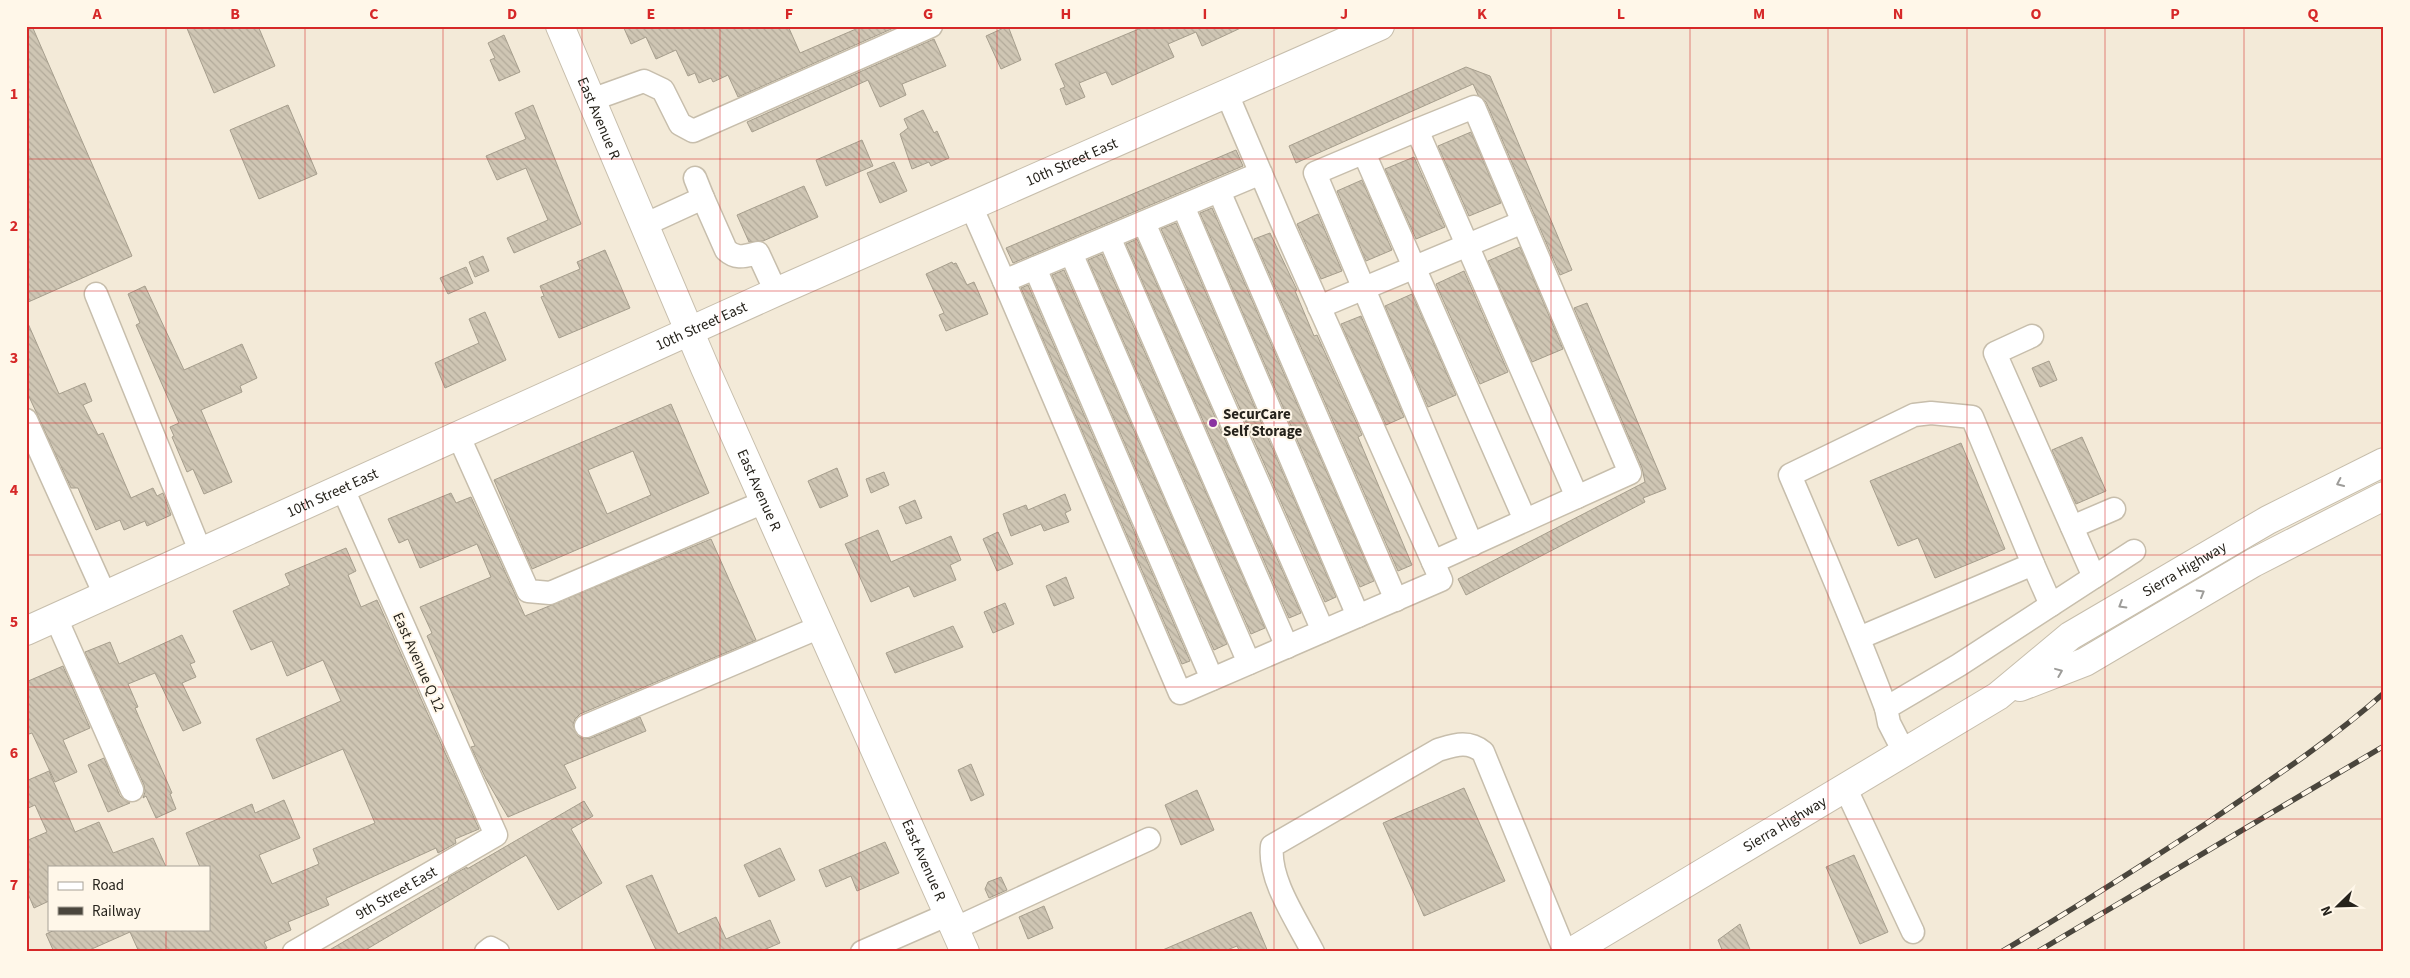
<svg xmlns="http://www.w3.org/2000/svg" width="2410" height="978" font-family="'Source Sans 3',sans-serif">
  <defs>
    <pattern id="building-back-hatch" width="6" height="6" patternUnits="userSpaceOnUse" patternTransform="scale(1.25)"><rect width="6" height="6" fill="#cfc6b4"/><path d="M-1 5l2 2M0 0l6 6M5-1l2 2" fill="none" stroke="#b2aa9a"/></pattern>
  </defs>
  <rect width="100%" height="100%" fill="#f3ead8"/>
  <path fill="url(#building-back-hatch)" stroke="#a69e8d" fill-rule="evenodd" d="M26,26h6l100,230 -106,47z
    M186,26h72l17,40 -61,27z
    M623,26h165l12,27 63,-27h35l-160,71 -10,-22 -15,7 -2,-4 -12,5 -4,-10 -7,3 -12,-26 -20,9 -10,-22 -15,7z
    M1008,26l13,34 -20,9 -15,-33z
    M1146,26h99l-43,20 -6,-14 -28,12 6,13 -62,28 -6,-13 -27,11 6,14 -19,8 -6,-16 5,-2 -10,-23z
    M504,35l16,37 -21,9 -9,-21 5,-2 -7,-15z
    M934,39l12,27 -44,18 4,11 -26,12 -12,-27 -116,52 -5,-10z
    M1466,67l24,9 82,194 -12,5 -74,-173 -8,-7 -5,-11 -177,79 -7,-17z
    M288,105l29,69 -58,25 -29,-69z
    M533,105l48,119 -67,29 -7,-15 41,-18 -22,-52 -29,12 -11,-24 40,-17 -11,-26z
    M923,110l11,23 3,-2 12,27 -18,8 -2,-4 -17,7 -12,-35 8,-6 -4,-9z
    M1471,132l30,71 -32,13 -31,-70z
    M862,140l11,26 -47,20 -10,-26z
    M1236,150l7,16 -230,97 -7,-15z
    M1414,157l31,70 -29,12 -31,-70z
    M894,162l13,29 -27,12 -13,-30z
    M1362,180l30,70 -26,11 -29,-70z
    M804,186l14,31 -55,24 -14,1 -12,-27z
    M1212,208l162,373 -14,6 -160,-374z
    M1318,214l24,57 -21,8 -24,-55z
    M1176,223l160,374 -11,5 -164,-373z
    M1270,233l27,57 -2,1 19,45 3,-1 45,100 -4,2 54,128 -14,6 -144,-332z
    M1137,239l164,374 -12,5 -163,-374z
    M1520,247l43,102 -31,13 -44,-101z
    M605,250l25,58 -71,30 -18,-41 3,-1 -4,-10 40,-17 -3,-7z
    M1102,254l163,374 -14,6 -163,-374z
    M483,256l6,15 -14,6 -6,-15z
    M952,262l1,2 3,-1 11,22 7,-3 14,32 -42,17 -7,-16 5,-2 -18,-39z
    M466,267l7,16 -25,11 -8,-16z
    M1064,270l163,374 -13,6 -162,-375z
    M1464,271l44,101 -28,12 -44,-100z
    M1028,285l162,376 -8,3 -161,-376z
    M145,286l39,84 58,-26 15,34 -17,8 2,6 -41,18 31,72 -28,12 -11,-25 -6,3 -15,-35 2,-1 -4,-9 9,-4 -43,-98 4,-2 -12,-29z
    M1412,294l44,101 -28,12 -43,-101z
    M1587,303l79,186 -23,9 2,4 -179,93 -8,-16 187,-97 -3,-14 -68,-160z
    M485,312l21,48 -61,28 -10,-25 44,-20 -10,-24z
    M1361,316l43,101 -18,8 -45,-101z
    M26,319l33,75 26,-11 7,18 -9,4 15,30 5,-2 28,65 22,-10 4,8 6,-3 8,22 -24,11 -2,-5 -21,9 -4,-10 -24,10 -18,-42h-7l-45,-98z
    M2049,361l8,19 -17,7 -8,-19z
    M671,404l38,89 -177,76 -38,-89zM633,451l18,44 -44,19 -19,-44z
    M2082,437l24,54 -30,13 -24,-54z
    M1961,443l44,106 -70,29 -17,-40 -20,8 -28,-65z
    M837,468l11,28 -28,12 -12,-27z
    M884,472l5,13 -18,8 -5,-14z
    M451,493l5,10 15,-6 54,119 186,-77 45,101 -176,74 -5,5 -2,6 5,11 6,3 7,-1 49,-21 6,14 -82,34 12,23 -68,29 -22,-38 -15,-32 4,-1 -48,-110 5,-3 -12,-26 71,-30 -14,-33 -57,24 -12,-29 -9,4 -11,-24z
    M1065,494l6,16 -6,3 4,9 -25,9 -3,-7 -30,12 -8,-22 23,-9 2,5z
    M915,500l7,18 -16,6 -7,-17z
    M878,530l13,32 60,-26 10,24 -11,5 6,15 -42,17 -5,-11 -38,16 -26,-58z
    M998,532l15,32 -16,7 -14,-32z
    M346,548l10,23 -8,4 13,32 16,-7 102,229 -24,10 1,4 -18,10 -2,-5 -110,50 3,7 -41,17 3,8 -27,12 3,6 -8,4h-120l-9,-20 -45,20h-31l-8,-18 11,-5h152v-62h-9l-14,-34 66,-29 3,9 29,-13 16,38 -41,17 13,29 47,-20 -6,-15 62,-26 -32,-74 -70,30 -17,-40 85,-38 -18,-41 -36,16 -15,-35 -21,9 -18,-39 57,-26 -5,-11z
    M1066,577l8,21 -20,8 -8,-20z
    M1005,603l9,21 -21,9 -9,-21z
    M953,626l10,21 -68,26 -9,-20z
    M182,635l13,27 -5,2 6,13 -14,6 19,40 -18,8 -28,-58 -27,11 10,23 -3,1 37,85 -2,1 6,15 -20,9 -10,-22 -3,2 2,-6 -1,-7 -59,-133 25,-10 9,22z
    M63,666l27,62 -27,12 14,32 -22,10 -23,-49 -6,2v-53z
    M104,758l16,38 10,7 -22,9 -20,-47z
    M971,764l13,31 -13,6 -13,-31z
    M49,771l26,61 24,-10 14,31 40,-15 13,29h-117v34l-15,7 -8,-19v-48l21,-9 -12,-27 -9,4v-28z
    M1464,788l41,93 -81,35 -41,-93z
    M1197,790l17,40 -33,15 -16,-40z
    M584,801l9,15 -22,13 31,54 -44,27 -32,-55 -164,97h-36l122,-71 1,-4 18,-10v2z
    M885,842l14,31 -42,18 -6,-15 -25,11 -7,-17z
    M780,848l15,32 -36,17 -15,-32z
    M1854,855l34,77 -28,12 -34,-77z
    M652,875l26,59 38,-17 10,22 44,-19 10,23 -21,9h-102l-31,-66z
    M1001,877l6,13 -18,8 -4,-9 3,-7z
    M1044,906l9,22 -25,11 -9,-22z
    M1251,912l17,40h-28l-3,-6 -15,6h-64z
    M1740,924l11,28h-28l-5,-12z"/>
  <g fill="none" stroke-linecap="round" stroke-linejoin="round">
    <g stroke="#c7beac" stroke-width="25">
      <g id="minor">
        <path d="M1227,94l58,136 156,350 -261,113 -176,-412 257,-108"/>
        <path d="M591,100l53,-19 19,9 17,34 13,7 238,-105"/>
        <path d="M1417,130l-102,43 157,372"/>
        <path d="M1364,153l161,367"/>
        <path d="M695,178l8,20"/>
        <path d="M1219,191l177,409"/>
        <path d="M971,206l33,75"/>
        <path d="M1183,206l175,410"/>
        <path d="M1523,222l-49,-115 -57,23 160,367"/>
        <path d="M1144,223l179,408"/>
        <path d="M644,225l59,-27 23,52c11,10 19,6 32,3l18,39"/>
        <path d="M1109,237l178,410"/>
        <path d="M1071,253l178,410"/>
        <path d="M1035,268l177,411"/>
        <path d="M96,294l105,259"/>
        <path d="M1319,307l204,-85 107,251 -197,89"/>
        <path d="M2032,336l-37,17 99,224"/>
        <path d="M26,420l79,175"/>
        <path d="M459,437l69,154 22,2 214,-91"/>
        <path d="M2072,527l42,-18"/>
        <path d="M2033,564l18,41"/>
        <path d="M56,618l76,172"/>
        <path d="M1859,638l174,-74 -61,-147 -41,-4 -17,2 -124,60c33,77 66,154 96,233"/>
        <path d="M586,726l234,-99"/>
        <path d="M1904,752l-15,-29 -3,-15 73,-43 175,-114"/>
        <path d="M1845,787l68,145"/>
        <path d="M956,928l193,-89"/>
        <path id="s1" d="M294,952l202,-117 -153,-346"/>
        <path d="M486,952l5,-4 7,4"/>
        <path d="M862,952l87,-38"/>
        <path d="M1313,952c-15,-30 -45,-72 -41,-106l166,-96c17,-5 30,-10 45,2l82,200"/>
      </g>
    </g>
    <g stroke="#c7beac" stroke-width="30">
      <g id="major">
        <path id="s2" d="M560,26l145,342 260,584"/>
        <path id="s3" d="M26,631l750,-339 604,-266"/>
      </g>
    </g>
    <g stroke="#c7beac" stroke-width="30">
      <g id="highway">
        <path d="M2020,687l65,-25 168,-99 131,-67"/>
        <path id="s4" d="M1571,952l427,-256 72,-60 198,-116 116,-58"/>
      </g>
    </g>
    <use href="#minor" stroke="#fff" stroke-width="22"/>
    <use href="#major" stroke="#fff" stroke-width="28"/>
    <use href="#highway" stroke="#fff" stroke-width="28"/>
    <g stroke="#4a463d" stroke-width="5.5">
      <path id="rail" d="M2001,952c71,-42 140,-86 209,-131 59,-40 120,-80 174,-128
        M2037,952l347,-206"/>
    </g>
    <use href="#rail" stroke="#fff7e9" stroke-width="4" stroke-dasharray="11" stroke-linecap="butt"/>
  </g>
  <defs><path id="oneway-chevron" d="M-2-3.5L2.5 0L-2 3.5" fill="none" stroke-width="1.6" stroke-linecap="round" stroke-linejoin="round" transform="scale(1.25)"/></defs>
  <g stroke="#9d9c99">
    <use href="#oneway-chevron" transform="translate(2340 483) rotate(155)"/>
    <use href="#oneway-chevron" transform="translate(2201 593) rotate(-30)"/>
    <use href="#oneway-chevron" transform="translate(2122 605) rotate(149)"/>
    <use href="#oneway-chevron" transform="translate(2059 672) rotate(-22)"/>
  </g>
  <path fill="none" stroke="#d62828" stroke-width="1" stroke-opacity="0.55" d="M166,26v841M305,26v926M443,26v926M582,26v926M720,26v926M859,26v926M997,26v926M1136,26v926M1274,26v926M1413,26v926M1551,26v926M1690,26v926M1828,26v926M1967,26v926M2105,26v926M2244,26v926M26,159h2358M26,291h2358M26,423h2358M26,555h2358M26,687h2358M26,819h2358M166,929v23"/>
  <circle fill="#8b34a1" stroke="#fff7e9" stroke-width="2" cx="1213" cy="423" r="5"/>
  <g text-anchor="middle" stroke-width="4" stroke-linejoin="round" paint-order="stroke">
    <g font-size="15" fill="#26231c" stroke="#fff7e9">
      <text dy="5" stroke="none"><textPath href="#s2" startOffset="100">East Avenue R</textPath></text>
      <text dy="5" stroke="none"><textPath href="#s3" startOffset="1146">10th Street East</textPath></text>
      <text dy="5" stroke="none"><textPath href="#s3" startOffset="741">10th Street East</textPath></text>
      <text dy="5" stroke="none"><textPath href="#s2" startOffset="505">East Avenue R</textPath></text>
      <text dy="5" stroke="none"><textPath href="#s3" startOffset="336">10th Street East</textPath></text>
      <text dy="5" stroke="none"><textPath href="#s4" startOffset="724">Sierra Highway</textPath></text>
      <text transform="translate(419 662) rotate(66)" y="5">East Avenue Q 12</text>
      <text dy="5" stroke="none"><textPath href="#s4" startOffset="249">Sierra Highway</textPath></text>
      <text dy="5" stroke="none"><textPath href="#s2" startOffset="910">East Avenue R</textPath></text>
      <text dy="5" stroke="none"><textPath href="#s1" startOffset="118">9th Street East</textPath></text>
    </g>
    <g font-size="15" font-weight="bold" fill="#26231c" stroke="#fff7e9" text-anchor="start">
      <text x="1223" y="419">SecurCare<tspan x="1223" dy="17">Self Storage</tspan></text>
    </g>
  </g>
  <rect width="2410" height="978" fill="none" stroke="#fff7e9" stroke-width="55"/>
  <rect x="48" y="866" width="162" height="65" fill="#fff7e9" stroke="#a8a297"/>
  <rect x="58" y="882" width="25" height="8" fill="#ffffff" stroke="#a8a297"/>
  <text x="92" y="890" font-size="15" fill="#26231c">Road</text>
  <rect x="58" y="907" width="25" height="8" fill="#4a463d" stroke="#a8a297"/>
  <text x="92" y="916" font-size="15" fill="#26231c">Railway</text>
  <g transform="translate(2338 906) rotate(247)" stroke="#fff7e9" stroke-width="4" paint-order="stroke">
  <path d="M0-4L9 19L0 12L-9 19Z" fill="#26231c"/>
  <text y="-8" font-size="14" font-weight="bold" text-anchor="middle" fill="#26231c">N</text>
  </g>
  <rect x="28" y="28" width="2354" height="922" fill="none" stroke="#d62828" stroke-width="2"/>
  <g font-size="16" text-anchor="middle" font-weight="bold" fill="#d62828">
    <text x="97" y="19">A</text>
    <text x="235" y="19">B</text>
    <text x="374" y="19">C</text>
    <text x="512" y="19">D</text>
    <text x="651" y="19">E</text>
    <text x="789" y="19">F</text>
    <text x="928" y="19">G</text>
    <text x="1066" y="19">H</text>
    <text x="1205" y="19">I</text>
    <text x="1344" y="19">J</text>
    <text x="1482" y="19">K</text>
    <text x="1621" y="19">L</text>
    <text x="1759" y="19">M</text>
    <text x="1898" y="19">N</text>
    <text x="2036" y="19">O</text>
    <text x="2175" y="19">P</text>
    <text x="2313" y="19">Q</text>
    <text x="14" y="99">1</text>
    <text x="14" y="231">2</text>
    <text x="14" y="363">3</text>
    <text x="14" y="495">4</text>
    <text x="14" y="627">5</text>
    <text x="14" y="758">6</text>
    <text x="14" y="890">7</text>
  </g>
</svg>
